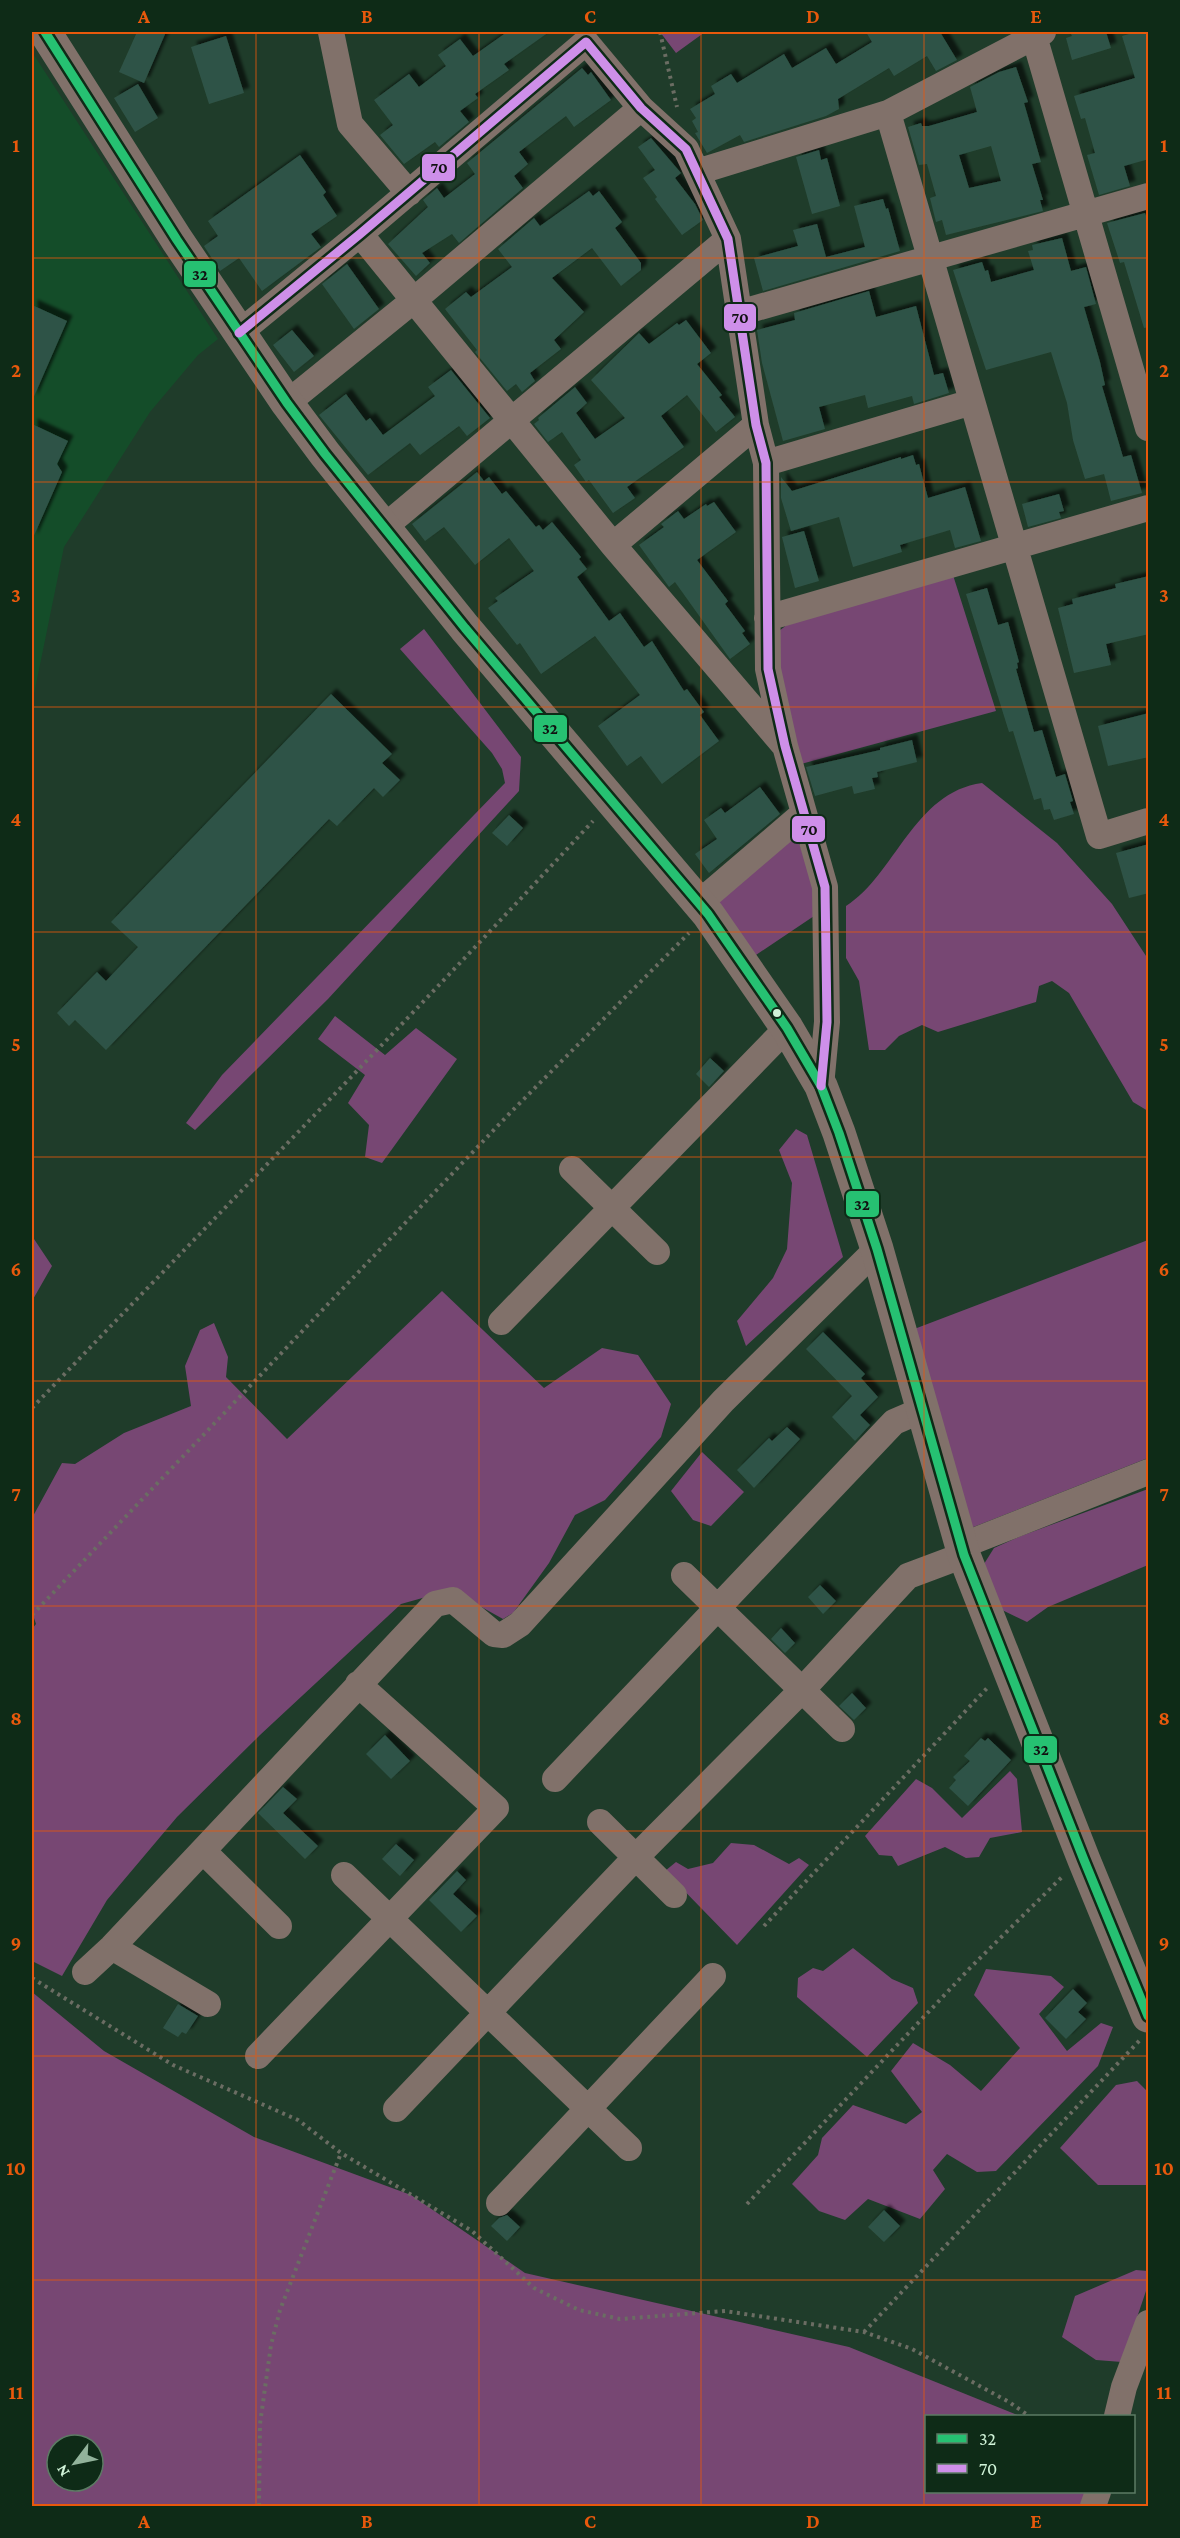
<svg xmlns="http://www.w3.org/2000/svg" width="1180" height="2538" font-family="'Crimson Pro',serif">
  <defs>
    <filter id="shadow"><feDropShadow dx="5.5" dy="-5.5" stdDeviation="1.5" flood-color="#0009"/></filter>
  </defs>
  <rect width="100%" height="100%" fill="#1f3c2a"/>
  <path fill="#144d29" d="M32,52l186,287 -20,16 -48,57 -86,135 -32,157z"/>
  <path fill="#774773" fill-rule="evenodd" d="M660,32h45l-29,21z
    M953,575l43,136 -195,53 -23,-100 1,-33 9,-7z
    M424,629l97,128 -2,34 -191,208 -133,131 -9,-7 36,-48 283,-292 -3,-14 -10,-16 -92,-104z
    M982,783l75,60 55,61 36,55v152l-15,-9 -64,-109 -17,-12 -13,5 -3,16 -98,30 -16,-7 -23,11 -14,14h-16l-10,-69 -13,-23v-52c49,-31 68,-114 136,-123z
    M789,840h6l5,5 15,48 2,21 -64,43 -35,-48 2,-16z
    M335,1016l50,39 31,-27 41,31 -75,104 -17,-6 4,-32 -21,-22 17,-28 -47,-36z
    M796,1129l11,6 36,122 -97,89 -9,-25 36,-43 14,-29 5,-66 -13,-33z
    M32,1236l20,30 -20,35z
    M1148,1240v218l-177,70 -62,-197z
    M442,1291l102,97 58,-40 36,7 33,49 -10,33 -56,63 -30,15 -26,48 -36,50 -10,6 -52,-29 -50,14 -141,131 -83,82 -70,83 -45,76 -30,-15v-332l4,-5 -4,-12v-94l30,-55 13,1 49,-31 67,-27 -6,-40 15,-36 14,-7 14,34 -2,20 61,62z
    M702,1452l42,40 -33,34 -18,-6 -22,-29z
    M1148,1489v76l-100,42 -21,15 -27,-13 -16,-45 10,-16 27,-12z
    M1010,1771l7,8 5,53 -32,6 -11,19 -13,1 -21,-11 -47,19 -6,-10 -13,-1 -14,-19 51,-57 16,9 30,30z
    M731,1843l23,2 35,19 10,-6 10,7 -72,80 -72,-74 11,-9 12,7 25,-6z
    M853,1948l39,31 21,9 5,15 -51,54 -70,-60 1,-19 15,-10 10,3z
    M986,1969l65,7 13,11 -25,27 28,37 34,-28 12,4 -15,39 -102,105 -19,1 -30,-18 -14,16 12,19 -25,30 -52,-20 -23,21 -26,-9 -27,-27 26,-29 4,-17 31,-33 53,19 16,-12 -31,-41 22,-28 37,22 31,26 39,-43 -46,-53z
    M32,1992l72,59 150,86 157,58 114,78 324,74 171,69h-94v76h162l-6,14h-1050zM57,2445h36v36h-36z
    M1137,2081l11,11v93h-50l-38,-37 56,-63z
    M1136,2270l12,1v14l-26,77 -26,-2 -34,-23 13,-41z"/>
  <path fill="#2f5346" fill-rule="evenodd" filter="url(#shadow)" d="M137,32h29l-22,51 -25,-11z
    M507,32h42l-45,32 5,6 -34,24 3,4 -18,13 9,11 -30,25 -4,-5 -31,22 -24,-29 13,-10 -19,-25 35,-26 10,13 27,-21 -8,-11 22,-16 13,17z
    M866,32h74l17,28 -21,11 -9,-15 -33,20 -5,-8 -51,31 1,10 -13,7 -82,26 -4,-7 -33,18 -12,-20 3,-1 -6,-11 4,-3 -6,-9 25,-15 -4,-8 20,-12 6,9 47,-29 8,14 34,-20 10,16 36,-22z
    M1070,32h36l5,16 -39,12 -6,-22 6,-2z
    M1136,32h13v127l-25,7 6,20 -31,9 -12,-40 8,-2 -10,-35 -4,1 -7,-23 61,-18 -13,-42z
    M226,36l18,57 -35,11 -18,-57z
    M1016,67l12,35 -4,1 17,59 -9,2 11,36h-3l3,11 -97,24 -4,-15 -6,2 -6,-24 6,-2 -9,-32 -8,1 -11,-38 13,-4 1,3h7l48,-14 -7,-25 29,-15zM991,146l10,35 -32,7 -10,-33z
    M582,68l6,7 3,-3 20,28 -37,27 -8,-11 -47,36 9,12 -14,12 9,12 -64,55 -7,-9 -30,19 8,10 -14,13 -28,-32 40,-37 -5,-7 14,-12 7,10 31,-24 -8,-11z
    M138,84l20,34 -23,14 -21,-34z
    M651,138l30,35 -6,5 20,26 8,16 -21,15 -27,-36 2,-2 -14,-19 12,-8 -17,-23z
    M819,150l2,10 6,-2 13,48 -28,8 -16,-57z
    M300,155l26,37 -3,3 14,21 -26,18 10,13 -59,44 -23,-33 -19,13 -16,-25 14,-10 -10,-15z
    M589,191l4,5 6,-5 23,31 -7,6 26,35v7l-20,16 -29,-38 -40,30 32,34 -30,28 7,9 -31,24 5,8 -13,11 -6,-8 -9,7 -32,-39 2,-2 -32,-41 21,-17 5,5 41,-30 -14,-18 36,-31 6,8z
    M883,199l3,10 2,-1 12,43 -137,40 -9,-33 44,-12 -5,-16 24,-6 9,33 39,-10 -11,-41z
    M1145,213l4,11v103l-5,1 -20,-66 -4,1 -13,-40z
    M1062,238l9,33 15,-4 10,37 -12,3 16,55 5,23 -3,1 21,71 8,-2 11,38 -31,8 -7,-27 -19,5 -12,-39 -6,-37 -16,-51 -65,18 -33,-100 29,-8 3,9 3,-1 3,12 43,-12 -6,-19 5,-1 -1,-5z
    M347,264l32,45 -25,20 -32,-45z
    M869,291l7,26 40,-11 18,69 9,-2 6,20 -35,11 -2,-8 -44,12 -3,-13 -46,12 6,22 -42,12 -21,-78 -5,-33 38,-10 -1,-7z
    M32,305l35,16 -35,80z
    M686,320l25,33 -14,11 25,31 -3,2 16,20 -19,15 -29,-37 -26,21 23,31 -57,40 8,11 -22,15 -24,-33 -3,2 -12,-17 7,-5 -19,-28 -14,10 -14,-18 5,-4 -1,-2 37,-31 12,16 -11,10 19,26 30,-21 -34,-38 48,-47 10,11 28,-21 2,2z
    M292,330l22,26 -20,16 -21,-27z
    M451,370l39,48 -23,18 -8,-10 -39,29 -10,-12 -42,32 -49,-60 27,-21 20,27 4,-3 13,17 52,-39 -7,-9z
    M32,424l36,17 -11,23 5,8 -30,68z
    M913,455l3,10 3,-1 9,34 37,-11 16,54 -26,7 -5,-18 -50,15 2,7 -49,15 -14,-50 -48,14 -10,-33v-21l11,14 109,-34v2z
    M477,472l7,9 5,-4 13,17 4,-3 30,36 3,-2 4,5 9,-8 29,35 -2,2 8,10 -10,8 32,44 11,-8 24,34 8,-6 32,50 3,-2 17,23 -4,3 19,26 -57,43 -21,-28 -14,10 -29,-40 42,-31 -45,-59 -54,38 -21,-31 -3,2 -29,-37 10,-7 -3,-3 39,-27 -25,-33 -34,27 -31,-38 -19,14 -13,-17z
    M1059,494l5,17 -5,1 2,6 -33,9 -6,-23z
    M714,502l22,30 -39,28 31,41 -3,3 20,27 -3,2 8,11 -20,15 -55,-77 -6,5 -30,-42 25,-18 -3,-3 17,-13 6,8 22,-15 1,2z
    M804,531l15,50 -24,7 -13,-51z
    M1149,576v58l-43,10 5,21 -37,8 -16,-65 15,-4 -1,-5 44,-11 -1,-4z
    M987,588l11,37 10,-3 11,40 -2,1 1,5 -2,1 18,63 8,-2 14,47 9,-3 8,27 -3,1 4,12 -20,6 -4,-11 -6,1 -3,-12 -7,2 -21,-69 -4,1 -43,-138z
    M331,694l61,60 -10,9 18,17 -17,17 -9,-9 -37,38 -8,-7 -223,231 -31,-30 -6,6 -12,-13 40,-41 9,9 32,-34 -27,-25z
    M1149,713v44l-41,9 -10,-40z
    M912,740l5,22 -40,10 1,5 -6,1 3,11 -21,5 -2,-8 -37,10 -9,-29 74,-17v-2z
    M760,787l20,27 -71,59 -14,-19 22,-15 -13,-19 17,-12 4,5z
    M509,815l14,13 -16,18 -15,-13z
    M1149,844v49l-20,5 -13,-45z
    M710,1058l14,13 -15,16 -13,-13z
    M823,1332l42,42 -4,4 17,19 -18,18 10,10 -15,16 -23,-24 20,-21 -46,-47z
    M787,1427l13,12 -46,49 -17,-18 32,-32 3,3z
    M820,1585l16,16 -13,13 -15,-17z
    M781,1628l14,15 -10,10 -14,-14z
    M852,1693l14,15 -12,12 -15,-14z
    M385,1735l25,26 -19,18 -25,-25z
    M981,1738l4,3 3,-3 23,22 -43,46 -19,-18 7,-8 -3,-3 17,-16 -6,-5z
    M283,1787l14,12 -14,14 35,33 -13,13 -47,-46z
    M396,1844l18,16 -14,16 -18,-17z
    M457,1871l9,9 -13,14 24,22 -16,16 -32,-32z
    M1073,1989l14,14 -9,9 8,7 -20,20 -21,-21z
    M178,2004l20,12 -12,18 -4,-2 -4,5 -15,-9z
    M884,2210l16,16 -16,16 -16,-15z
    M507,2215l13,12 -13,14 -16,-15 8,-8z"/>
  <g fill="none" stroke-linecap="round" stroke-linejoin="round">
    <path stroke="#6b6d63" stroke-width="4" stroke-dasharray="3 4.5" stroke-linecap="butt" d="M660,32l17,75
      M32,1408c187,-195 377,-388 561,-587
      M32,1615l477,-501 180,-181
      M764,1926l225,-240
      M32,1978l141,87 125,55 43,33 131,78 62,57 45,22 41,9 105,-8 139,21 48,17 97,53 20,14
      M747,2204l223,-236 93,-92
      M864,2332l276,-292
      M259,2506l1,-82 11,-79 9,-35 61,-157"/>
    <path stroke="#81716a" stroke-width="26" d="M331,32l19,92 59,69
      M1034,36l114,392
      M888,113l211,723 49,-15
      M697,172l191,-59 155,-81
      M360,234l253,311 170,199
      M739,313l409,-117
      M239,333l121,-99 226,-192 55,66 45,41 42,90 28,186 10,38 2,206 17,77 40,141 2,135 -6,64
      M287,403l127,-103 227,-192
      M766,463l206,-61
      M383,528l345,-289
      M613,545l143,-120
      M767,618l381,-110
      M699,903l104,-89
      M572,1169l85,83
      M501,1322l286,-294
      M961,1546l187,-74
      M684,1575l158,154
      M555,1779l339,-357 28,-12
      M600,1822l74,73
      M203,1851l76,75
      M344,1875l285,273
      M112,1947l96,57
      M85,1972l27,-25 323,-343 18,-4 41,34 9,1 17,-11 203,-223 154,-152
      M258,2056l238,-248 -138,-124
      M396,2109l240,-252 166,-167 106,-114 56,-21
      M499,2203l214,-227
      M1117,2416l7,-29 24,-64
      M1093,2506l5,-14"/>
    <path stroke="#81716a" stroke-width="33" d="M45,32l132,208 110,163 38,51 140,174 243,286 79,114 34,58 18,47 38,116 87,306 120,305 64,156"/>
    <g stroke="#0e2b17" stroke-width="14">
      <path id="bus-1" d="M45,32l132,208 110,163 38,51 140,174 243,286 79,114 34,58 18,47 38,116 87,306 120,305 64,156"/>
    </g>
    <g stroke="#0e2b17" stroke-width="14">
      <path id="bus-2" d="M239,333l121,-99 226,-192 55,66 45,41 42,90 28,186 10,38 2,206 17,77 40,141 2,135 -6,64"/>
    </g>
    <use href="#bus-1" stroke="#26c172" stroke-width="9"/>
    <use href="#bus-2" stroke="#ce8fe9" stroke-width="9"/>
  </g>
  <path fill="none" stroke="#e8590c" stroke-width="1.5" stroke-opacity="0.55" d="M256,32v2474M479,32v2474M701,32v2474M924,32v2474M32,258h1116M32,482h1116M32,707h1116M32,932h1116M32,1157h1116M32,1381h1116M32,1606h1116M32,1831h1116M32,2056h1116M32,2280h1116"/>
  <circle fill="#d0f3d8" stroke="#0e2b17" stroke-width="2" cx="777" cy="1013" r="5"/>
  <g stroke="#0e2b17" stroke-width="2">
    <rect x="421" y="153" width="35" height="29" rx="6" fill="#ce8fe9"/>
    <rect x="183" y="260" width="34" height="28" rx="6" fill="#26c172"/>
    <rect x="723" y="303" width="34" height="29" rx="6" fill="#ce8fe9"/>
    <rect x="533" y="714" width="35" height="29" rx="6" fill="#26c172"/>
    <rect x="791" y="815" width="35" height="28" rx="6" fill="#ce8fe9"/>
    <rect x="845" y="1190" width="35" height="28" rx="6" fill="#26c172"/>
    <rect x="1023" y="1735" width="35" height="29" rx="6" fill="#26c172"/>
  </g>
  <g font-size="16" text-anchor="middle" font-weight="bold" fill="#111">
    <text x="439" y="173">70</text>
    <text x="200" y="280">32</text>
    <text x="740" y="323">70</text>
    <text x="550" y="734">32</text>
    <text x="809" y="835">70</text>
    <text x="862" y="1210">32</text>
    <text x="1041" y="1755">32</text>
  </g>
  <rect width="1180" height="2538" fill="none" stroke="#0e2b17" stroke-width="66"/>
  <rect x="925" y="2415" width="210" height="78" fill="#0e2b17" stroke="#5c7b64" stroke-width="1.5"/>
  <rect x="937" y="2434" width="30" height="9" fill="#26c172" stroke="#5c7b64" stroke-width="1.5"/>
  <text x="979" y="2445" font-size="18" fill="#d0f3d8">32</text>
  <rect x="937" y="2464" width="30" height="9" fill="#ce8fe9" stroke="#5c7b64" stroke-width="1.5"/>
  <text x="979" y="2475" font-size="18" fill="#d0f3d8">70</text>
  <g transform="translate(75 2463) rotate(238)"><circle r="28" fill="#0e2b17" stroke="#5c7b64" stroke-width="1.5"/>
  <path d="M0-4.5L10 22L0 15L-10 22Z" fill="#92b39b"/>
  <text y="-9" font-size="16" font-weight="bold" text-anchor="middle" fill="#d0f3d8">N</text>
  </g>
  <rect x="33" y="33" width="1114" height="2472" fill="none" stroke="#e8590c" stroke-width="2"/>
  <g font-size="20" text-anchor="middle" font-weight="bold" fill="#e8590c">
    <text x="144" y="23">A</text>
    <text x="367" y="23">B</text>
    <text x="590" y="23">C</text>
    <text x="813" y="23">D</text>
    <text x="1036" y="23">E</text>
    <text x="16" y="152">1</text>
    <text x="1164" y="152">1</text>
    <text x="16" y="377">2</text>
    <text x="1164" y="377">2</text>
    <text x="16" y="602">3</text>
    <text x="1164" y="602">3</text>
    <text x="16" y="826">4</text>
    <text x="1164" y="826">4</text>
    <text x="16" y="1051">5</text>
    <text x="1164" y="1051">5</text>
    <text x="16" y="1276">6</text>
    <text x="1164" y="1276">6</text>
    <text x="16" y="1501">7</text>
    <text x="1164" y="1501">7</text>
    <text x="16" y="1725">8</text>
    <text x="1164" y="1725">8</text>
    <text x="16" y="1950">9</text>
    <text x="1164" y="1950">9</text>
    <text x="16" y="2175">10</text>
    <text x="1164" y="2175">10</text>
    <text x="16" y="2399">11</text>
    <text x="1164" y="2399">11</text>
    <text x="144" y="2528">A</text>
    <text x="367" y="2528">B</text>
    <text x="590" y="2528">C</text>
    <text x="813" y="2528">D</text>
    <text x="1036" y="2528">E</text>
  </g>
</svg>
